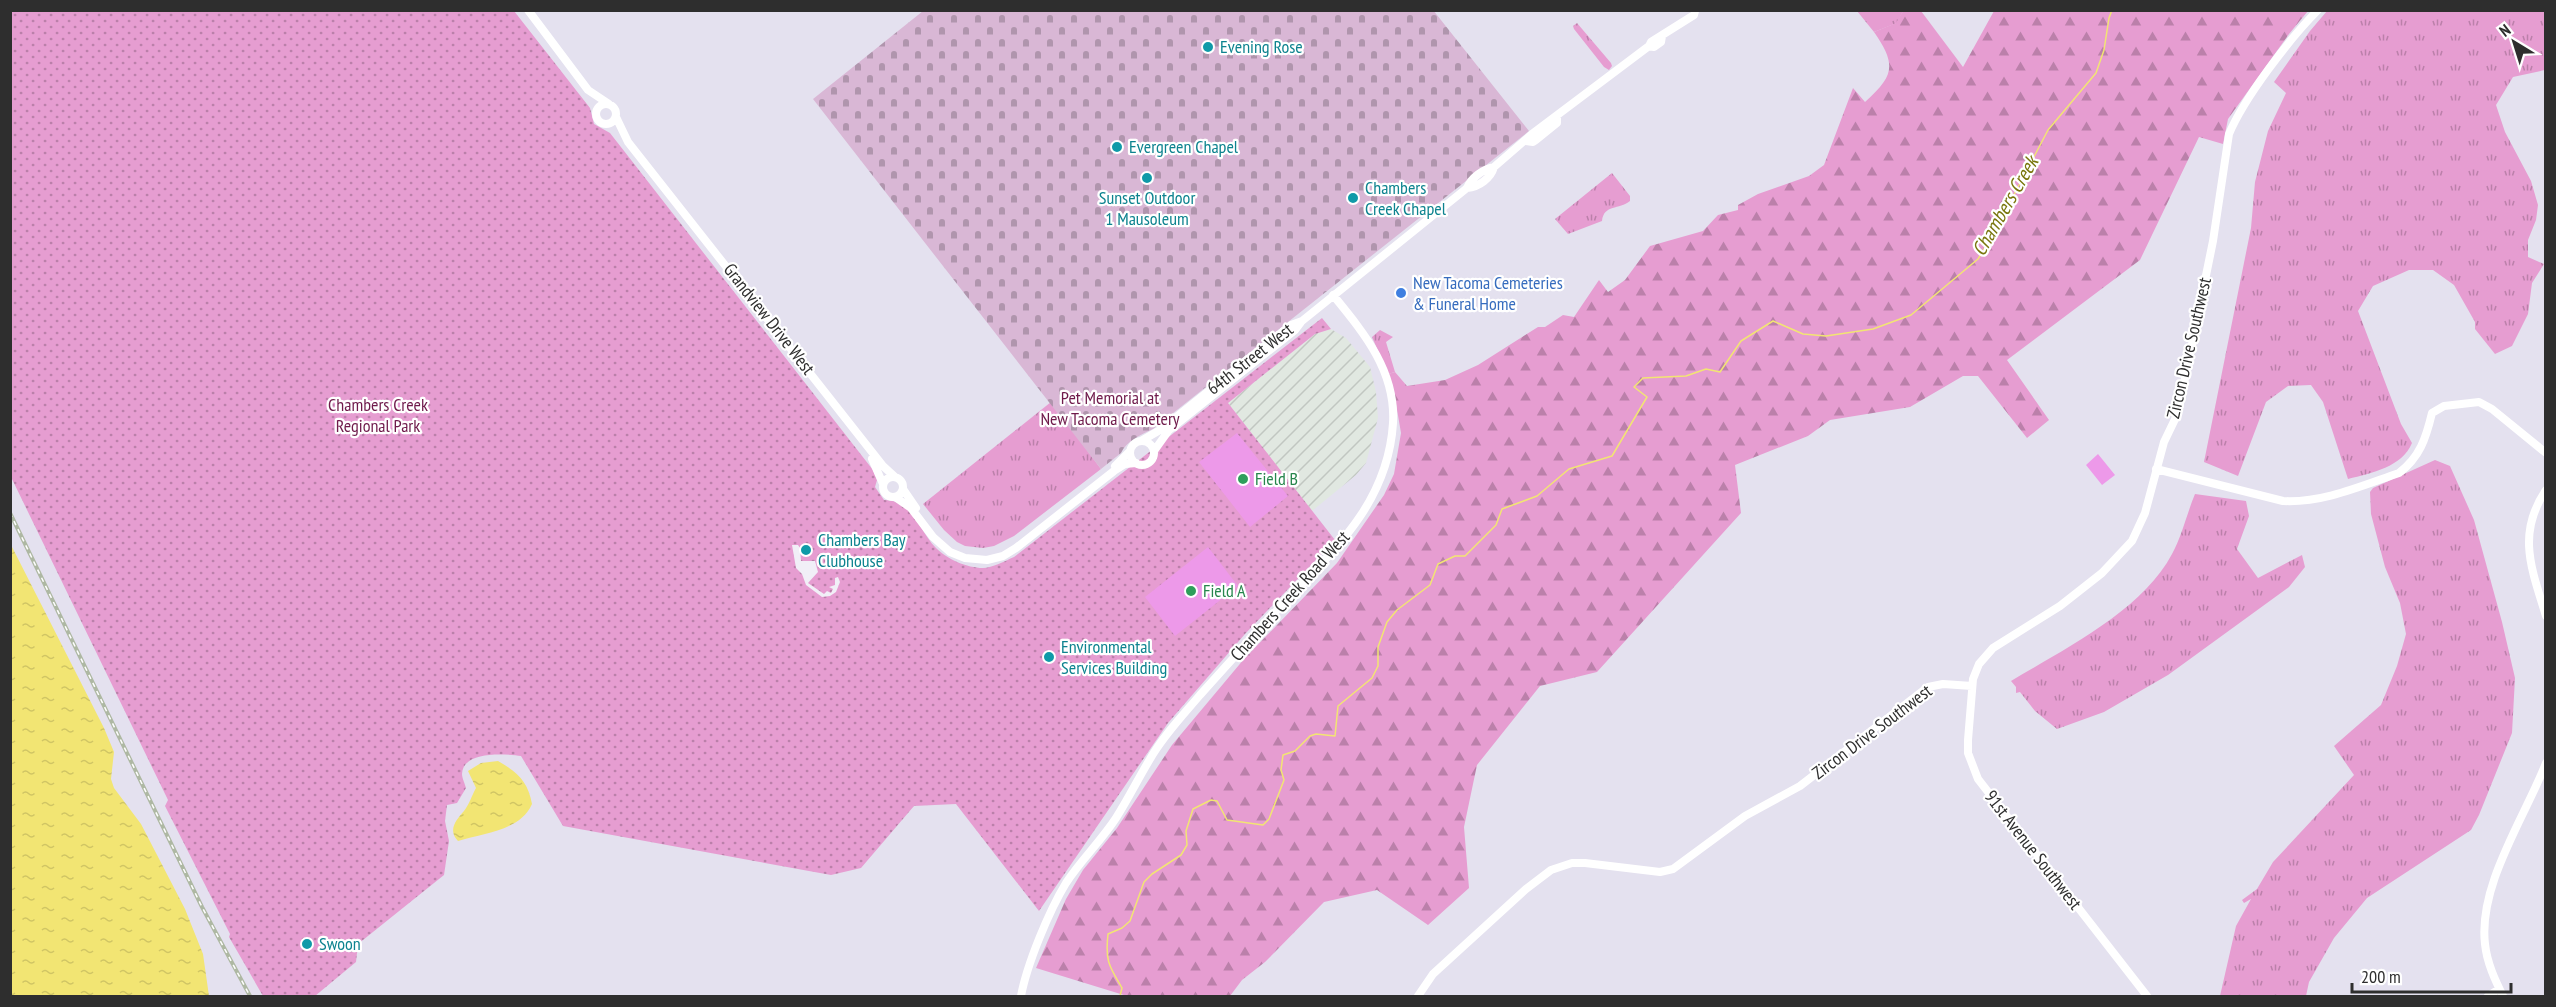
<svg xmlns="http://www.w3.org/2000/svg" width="2556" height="1007" font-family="'PT Sans Narrow',sans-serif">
  <defs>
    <pattern id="industrial-furrows" width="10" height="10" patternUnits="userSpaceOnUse" patternTransform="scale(1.5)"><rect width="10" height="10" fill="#e1e8e1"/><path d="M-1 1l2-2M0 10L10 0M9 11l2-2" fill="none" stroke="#c1c7c1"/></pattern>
    <pattern id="grass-tufts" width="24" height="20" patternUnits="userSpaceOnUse" patternTransform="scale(1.5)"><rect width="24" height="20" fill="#e69dd1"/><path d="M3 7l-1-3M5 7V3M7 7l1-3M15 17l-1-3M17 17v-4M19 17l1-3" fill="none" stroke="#bb80aa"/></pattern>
    <pattern id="forest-firs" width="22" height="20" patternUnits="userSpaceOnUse" patternTransform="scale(1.5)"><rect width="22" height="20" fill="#e69dd1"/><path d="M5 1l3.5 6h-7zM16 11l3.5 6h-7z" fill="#bb80aa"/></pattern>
    <pattern id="cemetery-stones" width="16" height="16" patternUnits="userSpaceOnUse" patternTransform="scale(1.5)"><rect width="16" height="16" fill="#d9b7d5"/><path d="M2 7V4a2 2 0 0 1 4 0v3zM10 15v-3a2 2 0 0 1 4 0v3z" fill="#b095ad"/></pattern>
    <pattern id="park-dots" width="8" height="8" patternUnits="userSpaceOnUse" patternTransform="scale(1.5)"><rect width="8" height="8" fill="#e69dd1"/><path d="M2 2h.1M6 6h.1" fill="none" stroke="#bb80aa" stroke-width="1.8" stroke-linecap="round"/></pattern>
    <pattern id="water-ripples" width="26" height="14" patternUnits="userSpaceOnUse" patternTransform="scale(1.5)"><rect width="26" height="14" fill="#f2e573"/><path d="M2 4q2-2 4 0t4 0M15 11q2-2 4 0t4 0" fill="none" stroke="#d0c564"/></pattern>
  </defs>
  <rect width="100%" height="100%" fill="#e4e1ef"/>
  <path fill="url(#industrial-furrows)" d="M1331,329l15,9 24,29 6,25 2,26 -12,45 -10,12 -44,36 -84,-108 87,-69z"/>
  <path fill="url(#grass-tufts)" d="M1857,11h46l-6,12 -23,9z
    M2327,11h218v59l-32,7 -17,28 9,27 26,49 7,24 -2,15 -8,20v17l16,7 -12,19 -4,31 -16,32 -17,8 -20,-25v-7l-21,-37 -21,-15h-24l-36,16 -15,25 43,113 11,19c-10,24 -40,30 -64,36l-25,-77 -12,-17 -23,1 -22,16 -28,74 -34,-14 47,-234 4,-46 13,-51 18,-38 -12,-11 36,-51z
    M1577,23l34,40 1,3 -3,4 -5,-3 -30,-38 -1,-3z
    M1612,173l18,23v5c-11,9 -26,3 -28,20l-34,13 -13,-15z
    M1380,330l13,7 -7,5 9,30 -7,2 -16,-37z
    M1051,402l50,67 -87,67 -20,10 -11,2 -18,-2 -8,-4 -13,-12 -21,-26z
    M2435,460l15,6 24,54 28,102 13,56 -3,55 -33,82 -8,15 -104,68 -33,40 -25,44 -3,14h-86l16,-70 15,-27 -7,4 -2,-3 15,-11 16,-27 81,-87 -20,-29 47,-41 16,-39 9,-32 -6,-31 -15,-36 -14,-53 -1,-22 3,-4z
    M2195,494l51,7 3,15 -12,33 21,29 44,-23 3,12 -16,20 -121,88 -64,37 -47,17 -22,-18 -15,-19 -4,1v-6l-5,-6c53,-32 131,-70 161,-127 10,-18 15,-41 23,-60z"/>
  <path fill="url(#forest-firs)" d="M1903,11h18l42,56 31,-56h314l-19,23 -61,85 -5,25 -24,-7 -59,123 -133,100 42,60 -22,18 -49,-62h-15l-53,31 -80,13 -22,16 -73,29 6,48 -144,159 -57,14 -63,79 -13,62 5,61 -41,37 -51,-35 -53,12 -59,60 -23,18 -12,16h-103l-91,-28 30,-69 17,-29 34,-42 55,-83 72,-86 93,-96 47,-68 10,-21 7,-41 -7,-41 -6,-18 7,-2 12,14 38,-6 33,-15 60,-38h7l18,-12 11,2 25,-37 9,12 17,-12 25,-34 53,-15 15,-16 20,-5v-5l20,-11 51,-18 15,-11 29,-77 12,14c29,-26 32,-37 9,-70l22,-9z"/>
  <path fill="url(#cemetery-stones)" d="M1433,10l96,121 -376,298c-11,5 -27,12 -32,24l-20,16 -288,-370 110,-88z"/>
  <path fill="url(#park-dots)" d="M11,11h503l76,97 4,16 16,9 263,337 4,10 -2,7 9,13c29,0 35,31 52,48 11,11 31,20 47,20 9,0 22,-7 31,-11l308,-239 9,11 -16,5 -87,69 107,137 -90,94 -77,89 -129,188 -83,-107 -42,2 -53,62 -30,7 -268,-49 -42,-70c-15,-2 -58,-6 -59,18 0,4 3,10 4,14l-9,15 -10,2 -2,16 4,20 -5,34 -86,69 -2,18 -41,34h-52l-34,-59 1,-3 -65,-128 3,-6 -157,-323z"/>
  <path fill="#ed99e9" d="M1237,433l51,63 -38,31 -51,-65z
    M2098,454l17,21 -13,10 -16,-20z
    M1208,547l30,39 -63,50 -30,-39z"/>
  <path fill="#f1eff7" d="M792,545h6l2,3 1,13h14l3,11 -10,11 16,11 3,-3 4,2 2,-4 -4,-2 6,-2v-7l3,-1 2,5 -4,10 -6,4 -8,1 -16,-12 -4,-11 -6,-6z"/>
  <path fill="url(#water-ripples)" d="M10,543l94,185 10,24 -3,27 3,9 27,36 44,85 18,45 6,42h-198z
    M498,761c19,11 30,20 34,43 -12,27 -48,29 -74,37 -11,-11 -1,-22 6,-30 5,-6 8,-16 12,-23l-8,-17 13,-8z"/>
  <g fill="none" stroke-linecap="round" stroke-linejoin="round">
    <path stroke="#f2e573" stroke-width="1.5" d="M1120,996l2,-8c-13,-22 -17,-27 -14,-54l14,-6 8,-7 14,-39 8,-8 29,-19 6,-10 -1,-14 7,-22 18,-9 6,1 10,19 36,5 6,-6 15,-39 -3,-10 2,-15 12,-4 15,-15 6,-2 19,2 3,-30 34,-28 6,-12v-19l9,-25 10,-12 33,-25 8,-21 17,-8h10l31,-31 6,-16 35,-13 32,-27 43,-13 35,-59 -13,-10 9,-9 43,-2 20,-7 14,3 21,-31 32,-20 30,13 23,2 47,-7 38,-14 67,-56 17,-28 53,-101 48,-57 8,-23 5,-32 3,-8"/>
    <path stroke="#fff" stroke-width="8" d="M528,10l60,80 21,14
      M1649,46l5,1 7,-5 1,-6
      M596 114a10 10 0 1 1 20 0a10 10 0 1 1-20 0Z
      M616,117l12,25 255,324 12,11
      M1526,141l7,1 3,-2 21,-17v-7
      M1467,188c12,-1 24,-10 27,-21
      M1141,441l19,-11 131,-105 11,-4 165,-133c4,-10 16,-19 27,-21l38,-33 117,-88 2,-4 43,-27 1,-4
      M1130 453a12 12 0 1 1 24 0a12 12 0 1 1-24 0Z
      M1154,451l15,-21 126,-100 6,-8
      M872,459l11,25
      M1115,466l15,-15
      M2156,469l127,32c40,2 78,-15 116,-28 21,-16 27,-35 33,-60l12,-7 35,-4 13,7 54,44
      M883 487a10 10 0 1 1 20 0a10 10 0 1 1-20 0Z
      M903,489l13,19
      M2546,490c-30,44 -14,80 0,126
      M895,497l16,11 22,29 17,15 15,6 22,2 16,-4 13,-8 98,-77 11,-7 11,-1
      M1021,996c6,-32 28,-85 45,-113 15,-23 35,-42 50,-65 12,-19 22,-39 34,-59 13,-23 33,-44 50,-64 26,-29 53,-59 79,-87 52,-55 109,-103 114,-185 3,-52 -29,-90 -60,-128
      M1418,996l15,-22 93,-85 25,-19 21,-7h13l75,9 13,-3 72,-53 55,-30 128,-99 15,-3 29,2
      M2147,996l-169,-217 -10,-26v-13l5,-61 6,-15 14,-16 67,-42 42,-33 30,-32 13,-28 19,-71 14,-29 35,-172 16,-107c15,-36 61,-96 89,-124
      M2488,996l11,-7
      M2503,996c-8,-16 -16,-33 -18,-52 -7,-59 40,-127 61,-181"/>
    <g stroke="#aeb8a3" stroke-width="4">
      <path id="rail" d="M10,513l192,394 48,89"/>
    </g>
    <use href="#rail" stroke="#fff" stroke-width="1.5" stroke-dasharray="4.5" stroke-linecap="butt"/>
  </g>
  <g fill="#0f9aa8" stroke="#fff" stroke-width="2">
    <circle cx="1208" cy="47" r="6"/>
    <circle cx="1117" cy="147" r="6"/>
    <circle cx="1147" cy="178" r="6"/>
    <circle cx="1353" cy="198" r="6"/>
    <circle cx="806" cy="550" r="6"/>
    <circle cx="1049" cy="657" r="6"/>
    <circle cx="307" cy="944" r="6"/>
  </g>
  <circle fill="#3f7fe0" stroke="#fff" stroke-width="2" cx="1401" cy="293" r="6"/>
  <g fill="#2e9e5b" stroke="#fff" stroke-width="2">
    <circle cx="1243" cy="479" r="6"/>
    <circle cx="1191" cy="591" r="6"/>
  </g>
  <g text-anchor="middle" stroke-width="4.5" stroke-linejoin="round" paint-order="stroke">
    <g font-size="18" fill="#0d838f" stroke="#fff" text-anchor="start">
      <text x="1220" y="53">Evening Rose</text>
      <text x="1129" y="153">Evergreen Chapel</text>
      <text x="1365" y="194">Chambers<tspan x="1365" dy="21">Creek Chapel</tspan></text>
      <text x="1147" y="204" text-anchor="middle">Sunset Outdoor<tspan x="1147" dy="21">1 Mausoleum</tspan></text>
      <text x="818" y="546">Chambers Bay<tspan x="818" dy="21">Clubhouse</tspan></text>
      <text x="1061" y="653">Environmental<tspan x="1061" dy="21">Services Building</tspan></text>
      <text x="319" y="950">Swoon</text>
    </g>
    <g font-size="18" fill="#366cbe" stroke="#fff" text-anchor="start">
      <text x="1413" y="289">New Tacoma Cemeteries<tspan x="1413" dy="21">&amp; Funeral Home</tspan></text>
    </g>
    <g font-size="18" fill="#2e2e2e" stroke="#fff">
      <text transform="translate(769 319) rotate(52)" y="6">Grandview Drive West</text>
      <text transform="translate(2189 348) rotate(-77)" y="6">Zircon Drive Southwest</text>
      <text transform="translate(1250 359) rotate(-38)" y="6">64th Street West</text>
      <text transform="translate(1290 596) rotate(-48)" y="6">Chambers Creek Road West</text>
      <text transform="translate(1872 732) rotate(-37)" y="6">Zircon Drive Southwest</text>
      <text transform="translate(2033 850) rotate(52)" y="6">91st Avenue Southwest</text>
    </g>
    <g font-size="18" fill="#6f1a4b" stroke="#fff">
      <text x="1110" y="404">Pet Memorial at<tspan x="1110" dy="21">New Tacoma Cemetery</tspan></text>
      <text x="378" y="411">Chambers Creek<tspan x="378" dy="21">Regional Park</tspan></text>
    </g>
    <g font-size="18" fill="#27864d" stroke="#fff" text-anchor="start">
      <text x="1255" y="485">Field B</text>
      <text x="1203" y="597">Field A</text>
    </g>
    <g font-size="20" font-style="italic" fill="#79760d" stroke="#fff">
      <text transform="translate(2005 206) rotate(-60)" y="7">Chambers Creek</text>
    </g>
  </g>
  <rect width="2556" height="1007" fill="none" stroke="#2e2e2e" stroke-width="24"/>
  <g transform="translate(2514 42) rotate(322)" stroke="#ffffff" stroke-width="4.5" paint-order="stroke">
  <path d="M0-4.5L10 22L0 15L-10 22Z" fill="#2e2e2e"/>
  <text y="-9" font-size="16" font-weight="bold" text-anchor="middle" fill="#2e2e2e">N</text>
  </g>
  <path d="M2352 983v9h159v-9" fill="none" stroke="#2e2e2e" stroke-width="3"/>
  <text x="2361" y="983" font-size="18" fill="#2e2e2e" stroke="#ffffff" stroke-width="4.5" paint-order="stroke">200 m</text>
</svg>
